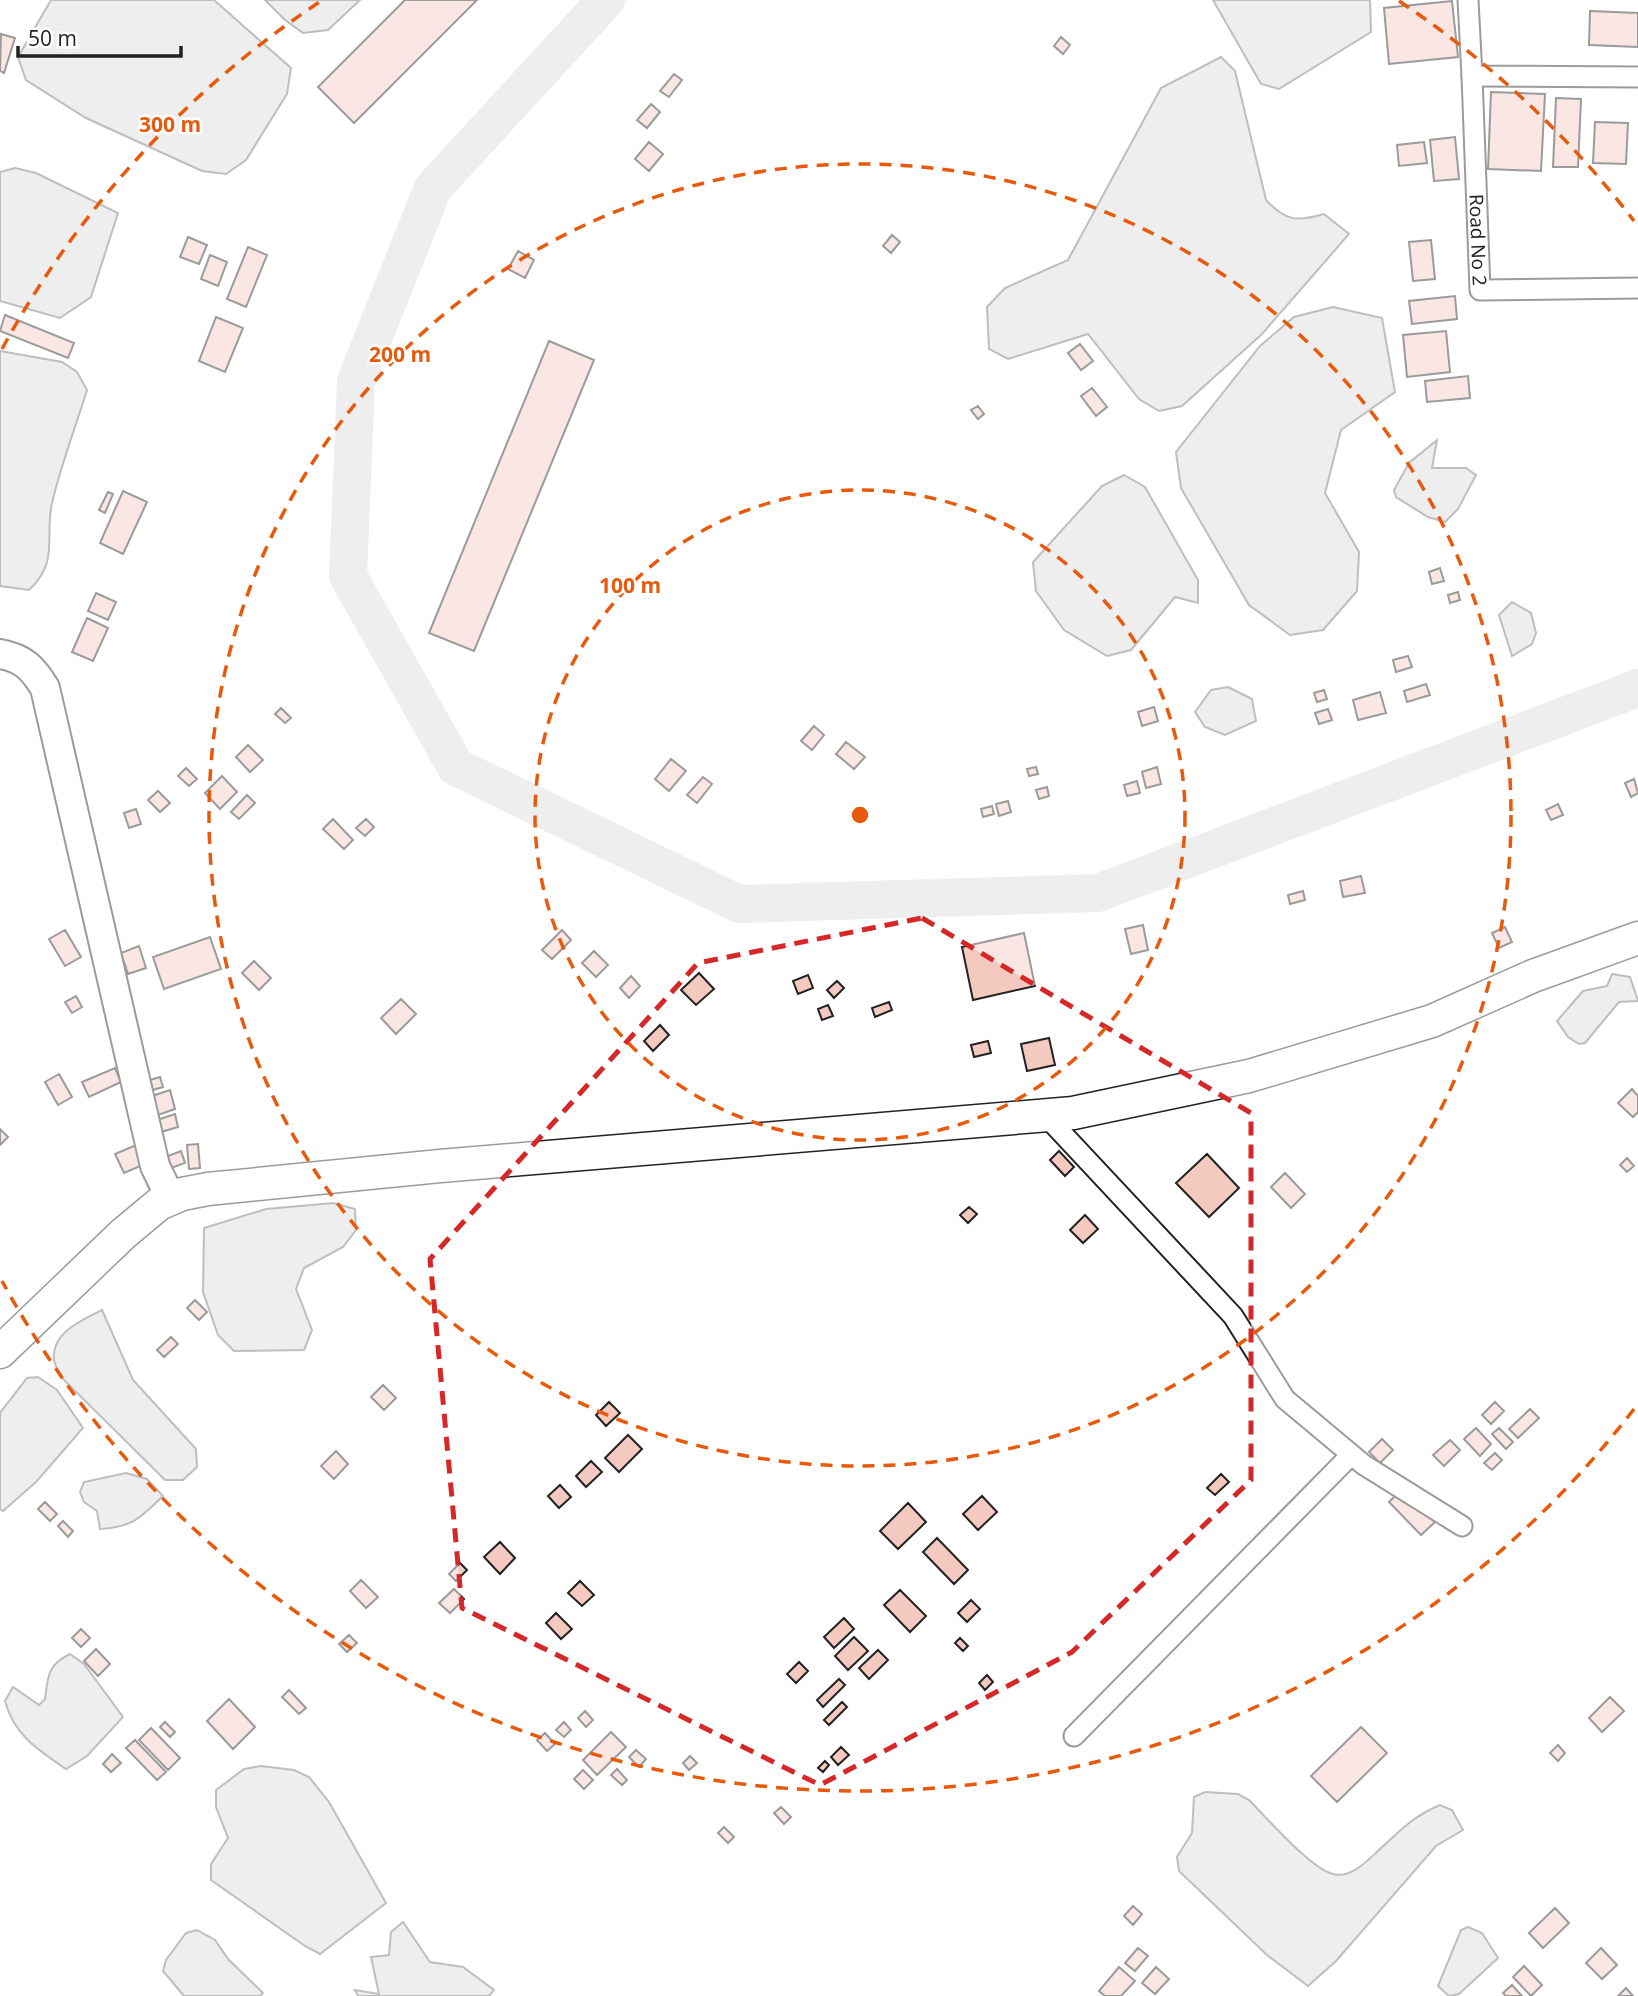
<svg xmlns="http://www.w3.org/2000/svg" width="1638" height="1996" font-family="'Open Sans',sans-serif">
  <rect width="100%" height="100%" fill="#fff"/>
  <path fill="#d9d9d9" stroke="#6f6f6f" stroke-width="2" d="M51,0h163l77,68 -4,26 -41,66 -20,14 -24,-3 -116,-53 -60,-38 -8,-23z
    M265,0h95l-32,30 -25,3 -18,-13z
    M1213,0h157l1,32 -92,57 -18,-5z
    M1221,57l14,14 31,129c20,21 30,22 58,14l25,20 -87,100 -80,72 -23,5 -20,-12 -51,-65 -80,25 -19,-10 -2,-42 18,-19 63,-28 93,-172z
    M15,168l21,5 82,40 -27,84 -31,21 -60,-17v-129z
    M1333,307l49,11 13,74 -54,38 -16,63 34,59 -2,39 -34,39 -33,5 -41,-30 -68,-117 -5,-36 84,-106 34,-29z
    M0,351l62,11 15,10 10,18c-11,36 -25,72 -34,109 -10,36 8,61 -24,91l-29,-4z
    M1437,440l-5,28h34l10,7 -18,34 -13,13 -17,-5 -32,-20 -2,-7 15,-27z
    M1124,475l21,12 53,93v23l-23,-6 -44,53 -24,6 -43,-26 -28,-39 -3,-29 69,-76z
    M1512,602l19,11 5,20 -4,11 -20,12 -13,-41z
    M1228,687l24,12 4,22 -31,14 -20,-8 -10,-15 16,-22z
    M1612,974l18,3 8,24 -19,1 -34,41 -6,1 -11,-7 -11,-16 26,-30 24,-5z
    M333,1203l22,6 1,21 -13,17 -39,21 -8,21 16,41 -8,20 -70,1 -16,-16 -15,-43 1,-64 62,-19z
    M102,1310l31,70 63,69 1,18 -14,13h-18l-105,-104c-2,-5 -5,-11 -6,-16 -3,-28 29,-40 48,-50z
    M38,1377l19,13 26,38 -47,54 -33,29 -3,-2v-96l27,-35z
    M126,1473l21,6 16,17c-23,22 -30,31 -63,33l-3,-18 -13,-9 -4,-10 4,-10z
    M70,1654l14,10 39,53 -36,39 -21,13c-28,-19 -52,-34 -61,-68l8,-14 26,18 6,-6c3,-22 2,-34 25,-45z
    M261,1766l33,4 15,7 20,25 57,101 -66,51 -15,-8 -94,-66v-16l17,-26 -12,-31v-17l28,-21z
    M1205,1792l33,2 11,6c17,17 62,69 84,74 18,5 35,-14 46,-24 22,-20 33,-33 61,-45l12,5 11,20 -27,16 -100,115 -28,25 -41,-31 -88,-84 -2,-14 15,-24 2,-36z
    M403,1922l27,40 33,5 31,23 -5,6h-131l-3,-6 24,4 -8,-37 18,-2 2,-23z
    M1468,1927l14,6 16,25 -39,36 -10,2 -11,-10 23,-56z
    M197,1930l18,10 13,19 35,34 -3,3h-76l-21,-25 3,-11 20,-27z"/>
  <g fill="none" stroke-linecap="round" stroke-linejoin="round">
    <path stroke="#d9d9d9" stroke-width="38" d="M606,0l-173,188 -77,193 -8,195 108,191 283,137 359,-11 540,-205"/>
  </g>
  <path fill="#f3c9c0" stroke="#222" stroke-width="2" d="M405,0h72l-123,123 -36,-36z
    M1452,1l6,56 -69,7 -5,-56z
    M1590,11l48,2v34l-49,-2z
    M1,34l14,4 -11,35 -4,-2z
    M1061,37l9,8 -7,9 -9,-8z
    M674,74l8,6 -13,17 -9,-6z
    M1491,92l54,2 -4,77 -53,-2z
    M1556,98l25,1 -3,68h-25z
    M651,104l9,8 -13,16 -10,-8z
    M1595,122l33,1 -2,41 -33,-1z
    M1455,137l4,42 -25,2 -4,-41z
    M649,142l14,12 -14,17 -14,-12z
    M1424,142l3,21 -28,3 -2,-21z
    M892,235l8,7 -9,11 -8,-7z
    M188,237l19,8 -8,19 -19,-7z
    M1431,240l4,39 -22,2 -4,-39z
    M248,247l19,8 -21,52 -19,-8z
    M518,251l16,9 -9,18 -17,-9z
    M210,255l17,7 -9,24 -17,-7z
    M1455,296l2,23 -45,5 -3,-23z
    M5,315l69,28 -6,15 -68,-27z
    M216,317l27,11 -18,44 -26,-11z
    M1446,331l4,41 -43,5 -4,-42z
    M549,341l45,19 -120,291 -45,-18z
    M1080,344l13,17 -12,9 -13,-17z
    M1468,376l2,22 -43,4 -2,-21z
    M1092,388l15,19 -11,9 -15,-20z
    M978,406l6,8 -6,5 -7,-9z
    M123,491l24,11 -24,52 -23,-11z
    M108,492l5,2 -8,19 -6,-3z
    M1440,568l4,13 -12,3 -3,-12z
    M1458,592l2,8 -10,3 -2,-8z
    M96,593l20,9 -8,18 -20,-9z
    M87,618l21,10 -15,33 -21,-9z
    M1408,656l4,11 -16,5 -3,-12z
    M1426,684l4,11 -23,7 -3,-11z
    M1324,690l3,9 -10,3 -3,-9z
    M1380,692l6,21 -28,7 -5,-20z
    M1154,707l4,14 -16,5 -4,-14z
    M281,708l10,10 -6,5 -10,-9z
    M1328,709l4,11 -13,4 -4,-11z
    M814,726l10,9 -12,15 -11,-9z
    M846,742l19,15 -11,12 -18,-15z
    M248,745l15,15 -13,12 -14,-15z
    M671,759l15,12 -17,20 -14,-12z
    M1036,767l2,7 -9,2 -2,-7z
    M1157,767l4,17 -15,4 -4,-16z
    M186,768l11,11 -8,7 -11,-10z
    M222,776l15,16 -17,17 -15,-16z
    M703,777l9,7 -15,19 -10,-8z
    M1634,779l4,14 -7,4 -6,-14z
    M1137,781l3,12 -13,3 -3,-11z
    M1047,787l2,9 -10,3 -3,-9z
    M158,791l12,12 -10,9 -12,-12z
    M247,795l8,8 -16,16 -8,-7z
    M1008,801l3,11 -12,4 -3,-12z
    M1558,804l5,11 -12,5 -5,-10z
    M992,806l2,8 -11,3 -2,-8z
    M136,809l5,15 -12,4 -5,-15z
    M333,819l20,21 -9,9 -21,-20z
    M366,819l8,8 -9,9 -9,-8z
    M1361,876l4,17 -22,4 -3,-16z
    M1303,891l2,9 -15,4 -2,-9z
    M1143,925l5,25 -17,4 -6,-25z
    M1505,927l7,15 -13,6 -7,-15z
    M65,930l16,27 -16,9 -16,-27z
    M562,930l9,10 -19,19 -10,-9z
    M1024,933l11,53 -62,14 -11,-53z
    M210,937l11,32 -57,20 -11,-32z
    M139,946l7,22 -18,6 -7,-21z
    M594,951l14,14 -12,12 -14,-14z
    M254,961l17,17 -12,12 -17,-17z
    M699,973l15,16 -18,16 -15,-15z
    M808,975l5,13 -15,6 -5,-13z
    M631,976l9,10 -11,12 -9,-10z
    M837,981l7,7 -10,10 -7,-8z
    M76,996l6,11 -10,6 -7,-11z
    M401,999l15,15 -20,20 -15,-16z
    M889,1002l3,8 -17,7 -3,-9z
    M828,1005l5,11 -11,4 -4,-11z
    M660,1025l9,10 -16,16 -9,-10z
    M1049,1038l6,27 -28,6 -6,-27z
    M988,1041l3,12 -17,4 -3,-12z
    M115,1068l6,14 -32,15 -7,-15z
    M59,1074l13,23 -14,8 -13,-23z
    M160,1077l3,10 -10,3 -3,-10z
    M1632,1089l6,7v16l-5,5 -15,-14z
    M170,1090l5,19 -17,6 -6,-19z
    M175,1114l3,13 -17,5 -4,-12z
    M0,1129l8,8 -8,8z
    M198,1144l2,24 -11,1 -2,-24z
    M136,1145l9,19 -21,9 -9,-19z
    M181,1151l4,12 -14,5 -3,-12z
    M1059,1151l15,16 -9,9 -15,-16z
    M1207,1154l32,34 -30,29 -33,-34z
    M1627,1158l7,8 -7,6 -7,-7z
    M1285,1173l20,21 -14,14 -20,-21z
    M969,1207l8,7 -9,9 -8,-8z
    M1085,1215l13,14 -15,14 -13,-13z
    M195,1300l12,12 -8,8 -12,-12z
    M171,1337l7,7 -14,13 -7,-7z
    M383,1385l13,13 -12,12 -13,-13z
    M609,1402l11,11 -14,13 -10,-11z
    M1495,1402l9,9 -13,13 -9,-9z
    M1530,1409l9,9 -21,20 -9,-9z
    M1476,1428l15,16 -11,12 -16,-17z
    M1499,1428l14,14 -7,7 -14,-15z
    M628,1435l14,14 -23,23 -14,-14z
    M1382,1439l11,11 -13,13 -11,-11z
    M1450,1440l10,10 -16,16 -11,-11z
    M336,1451l12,13 -14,15 -13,-13z
    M1495,1453l7,7 -10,10 -8,-7z
    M591,1461l11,11 -16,15 -10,-11z
    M1221,1474l8,8 -14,13 -8,-7z
    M560,1485l11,12 -12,11 -11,-12z
    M1403,1488l32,34 -14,13 -32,-33z
    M982,1496l15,16 -19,18 -15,-16z
    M45,1502l12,12 -7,7 -12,-12z
    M908,1503l18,19 -28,27 -18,-18z
    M63,1521l10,10 -5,6 -10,-11z
    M937,1538l31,32 -14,14 -31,-32z
    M500,1542l15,16 -15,16 -16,-17z
    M460,1563l7,7 -11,11 -7,-7z
    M361,1580l17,17 -12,11 -16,-17z
    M580,1581l14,14 -12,11 -14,-13z
    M454,1589l10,10 -14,14 -11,-10z
    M900,1590l26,26 -16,16 -26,-27z
    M971,1600l9,9 -13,13 -9,-9z
    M556,1613l16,16 -11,10 -15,-16z
    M844,1618l10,11 -20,19 -10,-11z
    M81,1629l9,9 -9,9 -9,-9z
    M349,1635l8,8 -10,9 -8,-8z
    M854,1637l14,14 -20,19 -13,-14z
    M960,1638l8,8 -5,5 -8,-8z
    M96,1649l14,15 -12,12 -14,-15z
    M878,1650l10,10 -19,19 -10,-11z
    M799,1662l9,9 -12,12 -9,-9z
    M987,1675l6,7 -8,8 -6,-7z
    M839,1679l6,6 -22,22 -6,-7z
    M289,1690l17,18 -7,6 -17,-17z
    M1610,1697l14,14 -22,21 -13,-14z
    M229,1699l26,28 -22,22 -26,-28z
    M842,1702l5,5 -18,18 -5,-5z
    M585,1711l8,9 -7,7 -8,-9z
    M165,1722l10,10 -5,5 -10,-10z
    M564,1722l7,8 -7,7 -8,-7z
    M1361,1727l26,26 -50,49 -26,-26z
    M151,1728l29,30 -12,12 -29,-30z
    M611,1732l15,15 -29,28 -14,-15z
    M545,1733l10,11 -8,7 -10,-11z
    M135,1740l31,32 -9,8 -31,-32z
    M1558,1745l7,8 -7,8 -8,-8z
    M841,1747l8,8 -11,10 -7,-8z
    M636,1750l10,9 -7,8 -10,-10z
    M112,1754l9,9 -10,9 -8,-8z
    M690,1756l7,7 -8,7 -6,-7z
    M825,1761l4,4 -6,7 -5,-4z
    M617,1769l10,11 -5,5 -11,-10z
    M583,1770l10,10 -9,9 -10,-10z
    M781,1807l10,10 -7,7 -10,-11z
    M724,1827l10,10 -6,6 -10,-10z
    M1133,1906l9,8 -9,11 -9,-9z
    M1555,1908l14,15 -26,25 -14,-15z
    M1138,1948l10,8 -13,15 -10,-8z
    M1601,1948l16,17 -15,14 -16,-16z
    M1524,1966l18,19 -11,11 -18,-19z
    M1119,1967l16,14 -14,15h-16l-6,-5z
    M1156,1967l13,12 -14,15 -13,-11z
    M1512,1985l10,11h-16l-3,-3z
    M1626,1988l7,8h-15z"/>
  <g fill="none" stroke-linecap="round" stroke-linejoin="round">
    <g stroke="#222" stroke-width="23">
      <g id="street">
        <path d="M1468,0l4,76 166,1"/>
        <path id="s1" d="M1472,76l8,214 158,-2"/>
        <path d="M1045,1115l188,201 52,83 79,66 98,61"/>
        <path d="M1074,1736l277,-281"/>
      </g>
    </g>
    <g stroke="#222" stroke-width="32">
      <path id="secondary" d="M0,654c23,4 33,14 45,34l110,478 16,33"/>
    </g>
    <g stroke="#222" stroke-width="35">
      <path id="primary" d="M0,1352l123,-118 36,-30 23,-10 26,-5 232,-23 633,-53 176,-37 183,-55 101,-45 105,-38"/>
    </g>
    <use href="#street" stroke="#fff" stroke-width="19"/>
    <use href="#secondary" stroke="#fff" stroke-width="28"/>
    <use href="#primary" stroke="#fff" stroke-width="32"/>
  </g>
  <path d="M0 0H1638V1996H0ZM922,918l329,195v367l-179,172 -252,133 -358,-177 -32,-349 268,-296z" fill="#fff" fill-opacity=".55" fill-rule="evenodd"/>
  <path fill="none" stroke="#d62828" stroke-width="5" stroke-dasharray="14 9" stroke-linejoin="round" d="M922,918l329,195v367l-179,172 -252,133 -358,-177 -32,-349 268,-296z"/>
  <g fill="none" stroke="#e8590c" stroke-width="3.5" stroke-dasharray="12 9">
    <circle cx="860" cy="815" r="325"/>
    <circle cx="860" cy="815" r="651"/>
    <path d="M1634 1409A976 976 0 0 1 2 1281M2 349A976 976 0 0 1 321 1M1399 1A976 976 0 0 1 1634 221"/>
  </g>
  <g text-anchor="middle" stroke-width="5" stroke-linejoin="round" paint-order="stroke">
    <g font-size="19" fill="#222" stroke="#fff">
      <text dy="7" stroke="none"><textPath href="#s1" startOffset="164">Road No 2</textPath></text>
    </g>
  </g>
  <circle cx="860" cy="815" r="10" fill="#e8590c" stroke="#fff" stroke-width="3.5"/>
  <g font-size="21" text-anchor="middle" font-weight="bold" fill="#e8590c" stroke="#fff" stroke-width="5" stroke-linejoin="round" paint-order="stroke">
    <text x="170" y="132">300 m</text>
    <text x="400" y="362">200 m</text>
    <text x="630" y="593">100 m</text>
  </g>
  <path d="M18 46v10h163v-10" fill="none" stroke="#222222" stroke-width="3.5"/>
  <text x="28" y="46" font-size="21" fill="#222222" stroke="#ffffff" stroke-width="5" paint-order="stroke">50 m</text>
</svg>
